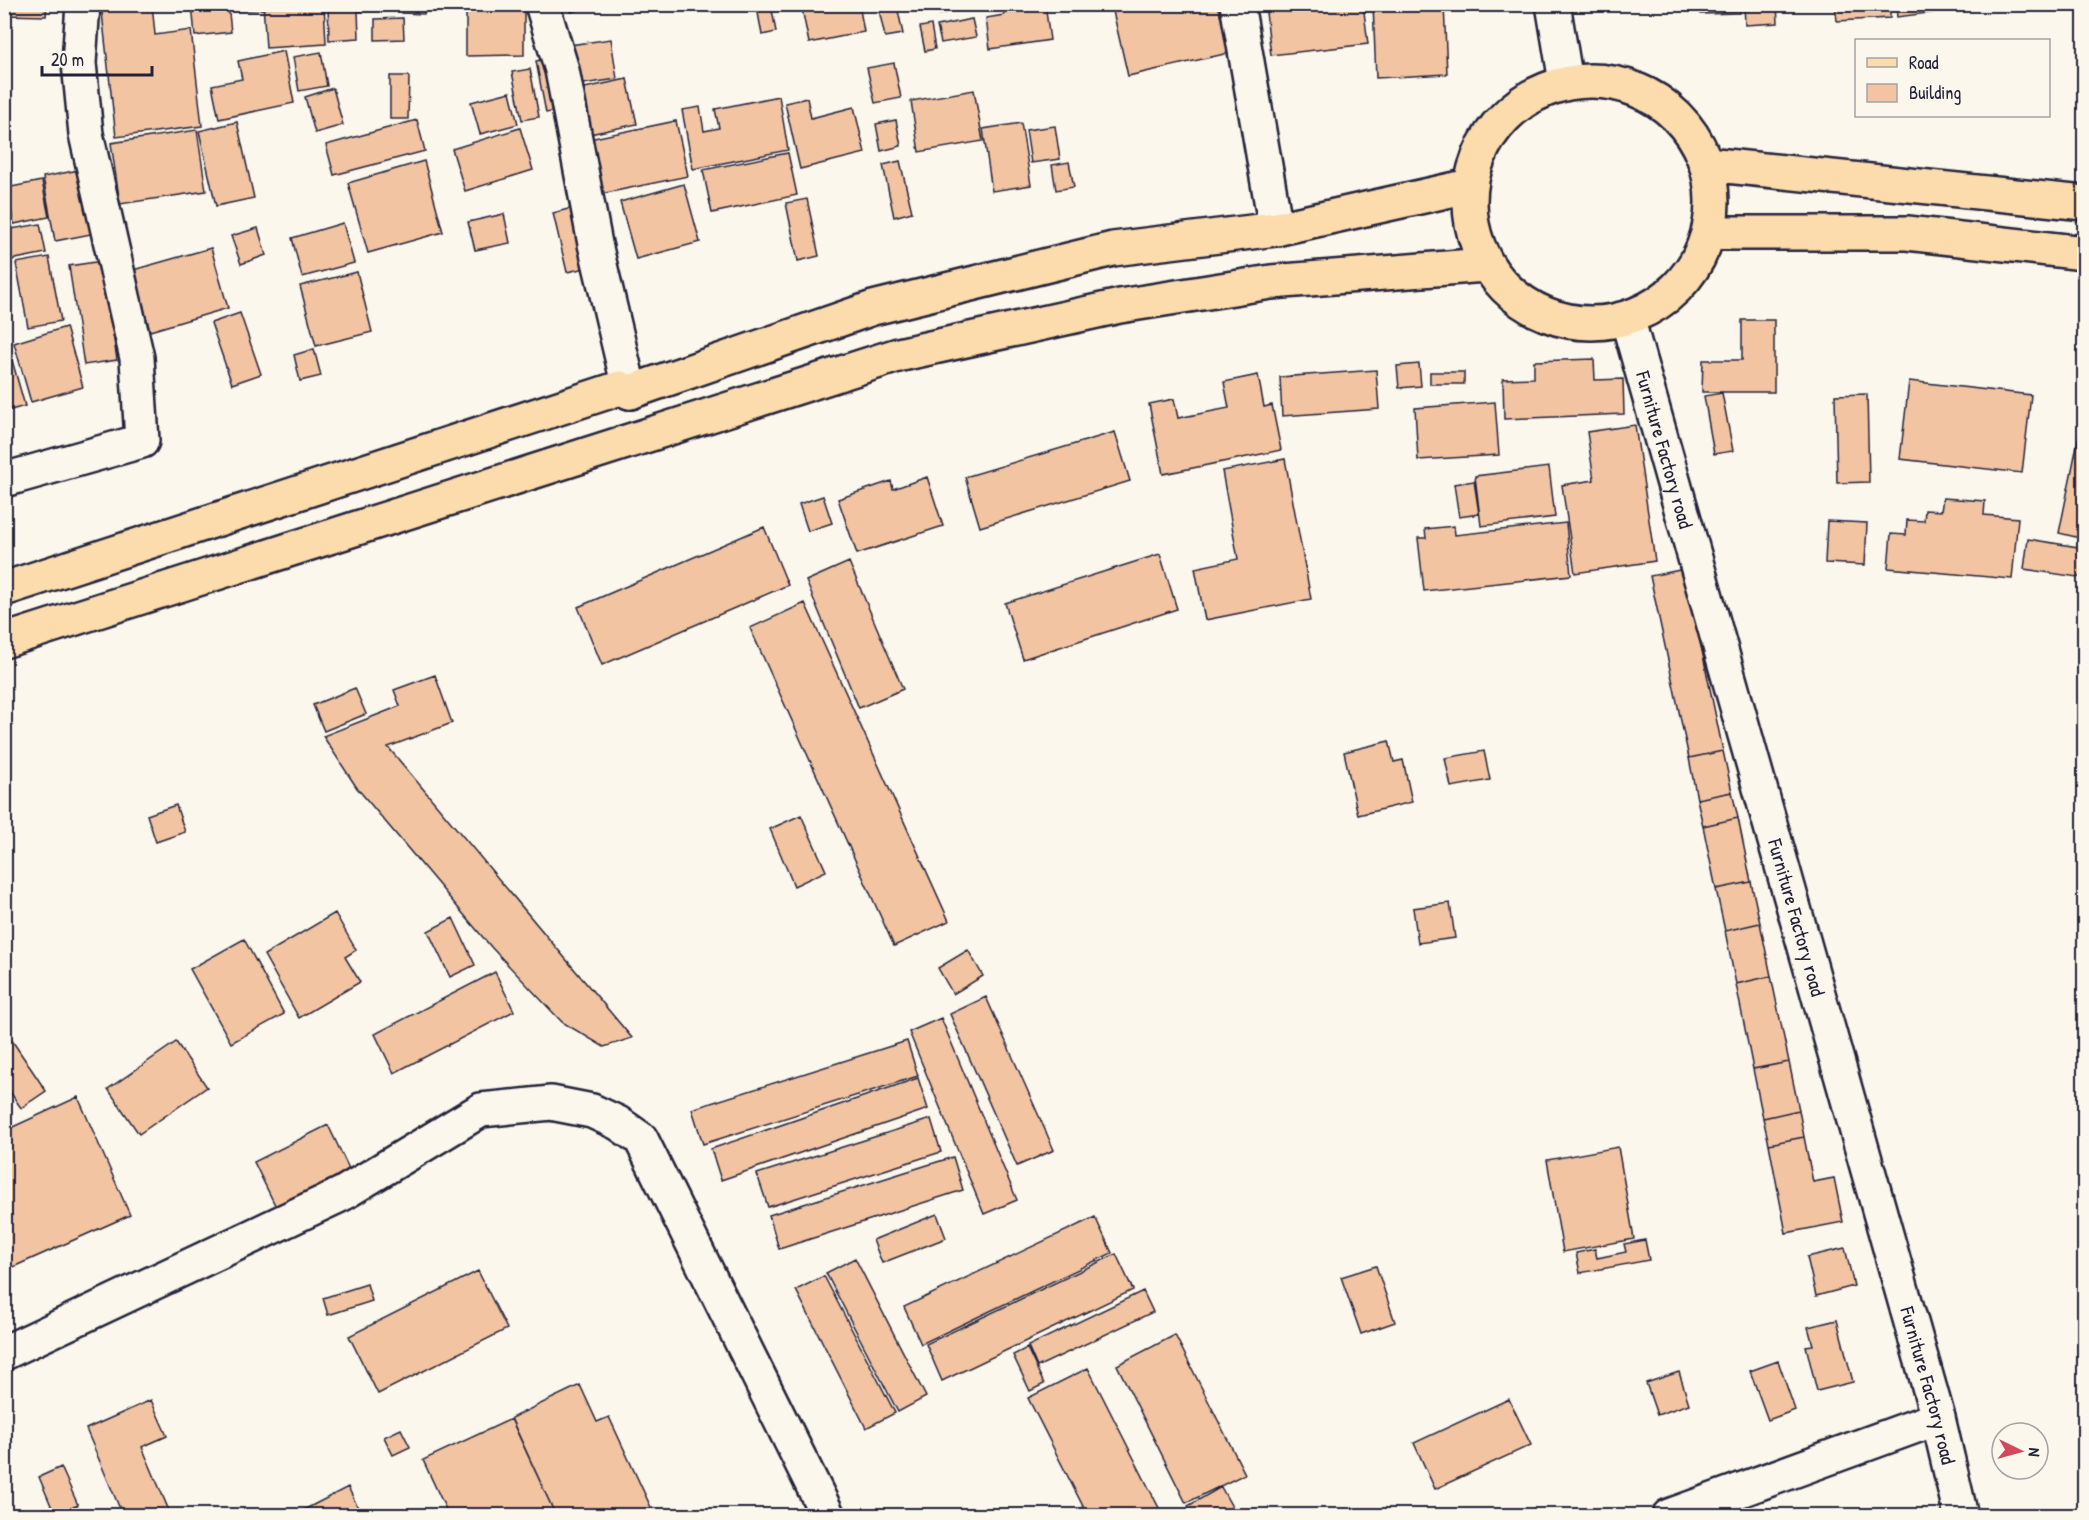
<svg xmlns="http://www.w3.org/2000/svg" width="2089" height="1520" font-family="'Patrick Hand',sans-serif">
  <rect width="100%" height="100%" fill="#fbf7ec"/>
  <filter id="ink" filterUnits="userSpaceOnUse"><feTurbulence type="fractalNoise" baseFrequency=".0167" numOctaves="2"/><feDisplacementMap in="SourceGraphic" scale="12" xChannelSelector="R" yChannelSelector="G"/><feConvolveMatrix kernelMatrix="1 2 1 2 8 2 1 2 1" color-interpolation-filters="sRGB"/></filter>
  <g filter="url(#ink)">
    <path fill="#f2c4a2" stroke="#22223b" stroke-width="1.5" d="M4,4h43l-1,12 -42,-1z
      M101,4h51l3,31 36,-5 11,96 -86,11z
      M192,4h36l3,28 -36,4z
      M229,4h34l1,5 -35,2z
      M263,4h61l2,40 -60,4z
      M328,4h36v7h-6l1,27 -30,2z
      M366,4h33v6l-33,1z
      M402,4h23l-1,10 -22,-1z
      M568,4h28l-25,8z
      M771,4l5,28 -14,3 -5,-28z
      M801,4h58l5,28 -55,11z
      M938,4h39l-37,10z
      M1003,4h42l5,36 -60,9 -4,-31 18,-3z
      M1123,4h95l11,49 -101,23 -16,-69z
      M1265,4h98l5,40 -97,11z
      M1373,4h71l3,70 -71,4z
      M1701,4h39v9l-39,1z
      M1744,4h33l1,19 -33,2z
      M1835,4h55v14l-53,3z
      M1896,4h103l-102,13z
      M897,6l6,28 -18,3 -6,-27z
      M524,9v46l-58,1v-46z
      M403,18l1,21 -29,1v-21z
      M972,19l4,18 -35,6 -4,-17z
      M931,25l4,24 -10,2 -5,-24z
      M611,39l6,40 -41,6 -6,-40z
      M284,51l10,52 -75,16 -7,-34 30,-6 -4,-18z
      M321,52l6,34 -28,5 -6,-34z
      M553,57l10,53 -17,3 -10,-52z
      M894,63l7,35 -26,5 -8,-35z
      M530,69l9,48 -17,3 -10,-48z
      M390,76h19l-1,43h-18z
      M627,79l10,45 -52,11 -10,-45z
      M333,88l10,37 -28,8 -10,-36z
      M974,90l9,51 -64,11 -8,-51z
      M510,92l8,32 -38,10 -9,-32z
      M779,96l9,54 -95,19 -11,-59 18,-3 4,24 15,-3 -4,-19z
      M807,98l4,20 43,-11 11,46 -65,16 -15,-66z
      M417,120l8,31 -91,24 -8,-30z
      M896,120l5,26 -20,5 -5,-27z
      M676,121l12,55 -92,19 -12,-55z
      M237,122l17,76 -38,8 -17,-75z
      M1021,123l10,62 -39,6 -9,-62z
      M1055,126l5,33 -29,4 -5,-33z
      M520,128l13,42 -68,21 -13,-42z
      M197,130l9,61 -86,13 -9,-61z
      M788,153l9,42 -85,18 -9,-43z
      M424,161l19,71 -75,21 -20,-70z
      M900,161l12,51 -18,5 -11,-52z
      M1069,162l5,25 -18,3 -4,-25z
      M79,170l12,64 -36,7 -12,-64z
      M42,181l7,36 -35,7 -8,-36z
      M684,184l16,58 -64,17 -16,-57z
      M807,199l12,57 -21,5 -12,-58z
      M576,207l14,60 -23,5 -14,-59z
      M504,214l6,29 -35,7 -7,-28z
      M343,223l11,40 -52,14 -10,-39z
      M40,224l6,29 -36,7 -5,-30z
      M258,228l8,27 -25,9 -10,-28z
      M211,248l17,60 -78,23 -17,-61z
      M49,257l12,64 -33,6 -12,-64z
      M102,261l15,99 -33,5 -15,-99z
      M357,272l15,60 -56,14 -16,-60z
      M240,313l21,61 -29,10 -21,-61z
      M1742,320h32v72h-72l1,-32h39z
      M66,327l17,60 -52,15 -17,-59z
      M8,346l17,60 -21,6v-65z
      M314,349l7,27 -21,5 -6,-26z
      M1594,359l1,21 28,-1 1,35 -120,5 -1,-40 31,-1v-17z
      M1419,364l2,22 -22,2 -2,-22z
      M1376,370l3,39 -97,7 -2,-39z
      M1430,372h34v12h-34z
      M1258,375l6,32 8,-2 9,45 -118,24 -14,-70 25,-5 4,19 51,-10 -5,-26z
      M1909,381l122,14 -9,78 -122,-14z
      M1722,393l11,58 -19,3 -10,-58z
      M1867,394l2,88 -32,1 -2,-88z
      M1495,402l4,53 -81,5 -3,-52z
      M2084,411v128l-25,-6z
      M1635,425l20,136 -80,12 -13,-88 32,-5 -7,-48z
      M1115,432l15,49 -150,46 -15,-50z
      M1285,459l26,140 -106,21 -10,-52 43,-9 -16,-88z
      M1549,467l6,50 -74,9 -6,-50z
      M927,477l16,49 -86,28 -19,-55 53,-18 2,8z
      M1474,481l5,33 -20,3 -5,-33z
      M823,496l9,27 -24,8 -9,-27z
      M1943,498l42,3 -1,14 34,3 -6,61 -124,-11 3,-34 15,1 1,-15 17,1 1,-11 16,1z
      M1827,521l40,2 -2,42 -40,-2z
      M1566,523l5,52 -147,16 -6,-53h8l-1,-9 29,-3 1,9z
      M764,527l24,58 -186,80 -24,-58z
      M2028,539l56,9v30l-60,-9z
      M1160,554l17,55 -154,50 -18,-56z
      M849,562l54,127 -44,19 -53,-127z
      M1685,569l38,182 -34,7 -39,-182z
      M805,603l144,318 -55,25 -144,-318z
      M435,675l17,48 -64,24 244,291 -28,9 -42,-25 -70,-74 -135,-160 -34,-52 77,-30 -6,-16z
      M355,688l11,26 -42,17 -11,-26z
      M1389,741l5,21 9,-2 9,42 -54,13 -14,-63z
      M1484,751l6,29 -39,7 -6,-29z
      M1723,751l9,41 -35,7 -8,-41z
      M1732,792l6,26 -35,8 -6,-27z
      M176,805l9,27 -29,10 -9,-27z
      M801,815l25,56 -32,15 -24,-57z
      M1738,818l13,64 -35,7 -13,-63z
      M1751,882l9,41 -35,8 -9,-42z
      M1450,903l5,35 -37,5 -5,-35z
      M335,913l21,37 -11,7 15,25 -61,36 -35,-63z
      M453,918l22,47 -25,12 -22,-46z
      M1760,923l11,53 -35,8 -11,-53z
      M244,939l40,75 -53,29 -41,-74z
      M968,950l15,26 -30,18 -15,-26z
      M495,972l19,39 -120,62 -19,-39z
      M1771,976l18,86 -36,7 -17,-85z
      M986,997l68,153 -37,16 -67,-152z
      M941,1018l76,182 -33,14 -75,-182z
      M9,1036l37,55 -25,17 -17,-25v-44z
      M907,1041l11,35 -215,68 -11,-35z
      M176,1042l31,45 -68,47 -31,-45z
      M1789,1062l10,48 -36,8 -10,-49z
      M918,1078l10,31 -207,71 -10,-31z
      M78,1097l52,118 -126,56v-140z
      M1799,1110l5,27 -35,7 -6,-26z
      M931,1119l10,33 -173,55 -11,-33z
      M328,1125l23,48 -74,36 -23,-47z
      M1804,1137l9,45 21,-4 9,44 -57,11 -17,-89z
      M1618,1147l16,92 -71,13 -16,-92z
      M953,1157l10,33 -184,59 -10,-34z
      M937,1214l9,24 -64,25 -9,-23z
      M1095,1217l17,36 -191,91 -17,-37z
      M1645,1240l4,20 -69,13 -4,-20 19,-4 2,9 29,-6 -2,-8z
      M1845,1248l9,38 -38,10 -9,-39z
      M1116,1254l17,36 -191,91 -16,-37z
      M855,1258l71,139 -28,15 -72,-139z
      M1376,1266l19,56 -34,12 -20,-57z
      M478,1271l29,58 -129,65 -29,-58z
      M824,1276l71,137 -29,15 -70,-138z
      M367,1284l5,17 -44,14 -5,-17z
      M1143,1291l10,21 -116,55 -9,-21z
      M1837,1320l16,62 -36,9 -11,-45 7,-1 -5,-18z
      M1175,1335l70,139 -59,29 -69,-138z
      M1027,1348l17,36 -14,7 -17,-36z
      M1778,1361l17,49 -27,10 -18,-49z
      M1088,1368l73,144 -7,4h-66l-60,-118z
      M1679,1372l10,32 -32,11 -11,-32z
      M580,1385l17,37 12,-5 46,99h-99l-45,-98z
      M1509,1399l22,46 -96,44 -21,-46z
      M151,1400l16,36 -25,11 28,66 -6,3h-41l-37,-87z
      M511,1419l45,97h-107l-26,-56z
      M401,1429l9,18 -17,8 -9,-18z
      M61,1467l17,38 -23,10 -16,-38z
      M348,1487l14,29h-70z
      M1221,1487l11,20 -15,9h-24l-5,-10z"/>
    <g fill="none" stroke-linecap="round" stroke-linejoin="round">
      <g stroke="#22223b" stroke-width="38">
        <g id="minor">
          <path d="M542,4l20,66 33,174 35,148"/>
          <path d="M1237,4l39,225"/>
          <path d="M1553,4l13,78"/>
          <path id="s1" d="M1628,321l310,1097 23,98"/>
          <path d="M4,480l138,-39 -5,-83 -51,-224 -7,-71 4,-59"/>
          <path d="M4,1353l338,-159 139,-84 70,-7 41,8 26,12 23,16 187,377"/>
          <path d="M1669,1516l269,-98"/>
        </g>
      </g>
      <g stroke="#22223b" stroke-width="38">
        <path id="major" d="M1470 202a121 121 0 1 1 242 0a121 121 0 1 1-242 0Z
          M1707,164l377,39
          M1710,233h197l177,20
          M4,589l616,-201 10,4 243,-84 240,-59 163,-20 193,-43
          M4,641l894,-286 222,-49 151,-24 214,-17"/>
      </g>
      <use href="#minor" stroke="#fbf7ec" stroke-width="33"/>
      <use href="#major" stroke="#fcdcac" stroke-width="33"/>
    </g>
  </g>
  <g text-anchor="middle" stroke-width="4.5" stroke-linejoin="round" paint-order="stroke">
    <g font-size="20" fill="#22223b" stroke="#fbf7ec">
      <text dy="7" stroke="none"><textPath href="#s1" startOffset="134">Furniture Factory road</textPath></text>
      <text dy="7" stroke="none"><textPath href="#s1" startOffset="620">Furniture Factory road</textPath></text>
      <text dy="7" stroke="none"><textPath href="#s1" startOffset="1106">Furniture Factory road</textPath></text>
    </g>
  </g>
  <rect width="2089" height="1520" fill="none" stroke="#fbf7ec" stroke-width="24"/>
  <rect x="12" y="12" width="2065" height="1496" fill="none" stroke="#22223b" stroke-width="2" filter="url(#ink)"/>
  <rect x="1855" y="39" width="195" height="78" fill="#fbf7ec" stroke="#a4a2a5" stroke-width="1.5"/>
  <rect x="1867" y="58" width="30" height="9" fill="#fcdcac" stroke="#a4a2a5" stroke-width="1.5"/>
  <text x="1909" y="69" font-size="18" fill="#22223b">Road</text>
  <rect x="1867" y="84" width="30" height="18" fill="#f2c4a2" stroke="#a4a2a5" stroke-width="1.5"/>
  <text x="1909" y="99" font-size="18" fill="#22223b">Building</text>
  <g transform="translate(2020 1451) rotate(95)"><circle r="28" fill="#fbf7ec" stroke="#a4a2a5" stroke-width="1.5"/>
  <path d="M0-4.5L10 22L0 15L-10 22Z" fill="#d1495b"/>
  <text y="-9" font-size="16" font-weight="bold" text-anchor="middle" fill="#22223b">N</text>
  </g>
  <path d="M42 66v9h110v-9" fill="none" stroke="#22223b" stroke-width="3"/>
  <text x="51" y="66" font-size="18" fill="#22223b" stroke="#fbf7ec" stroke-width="4.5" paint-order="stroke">20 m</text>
</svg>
